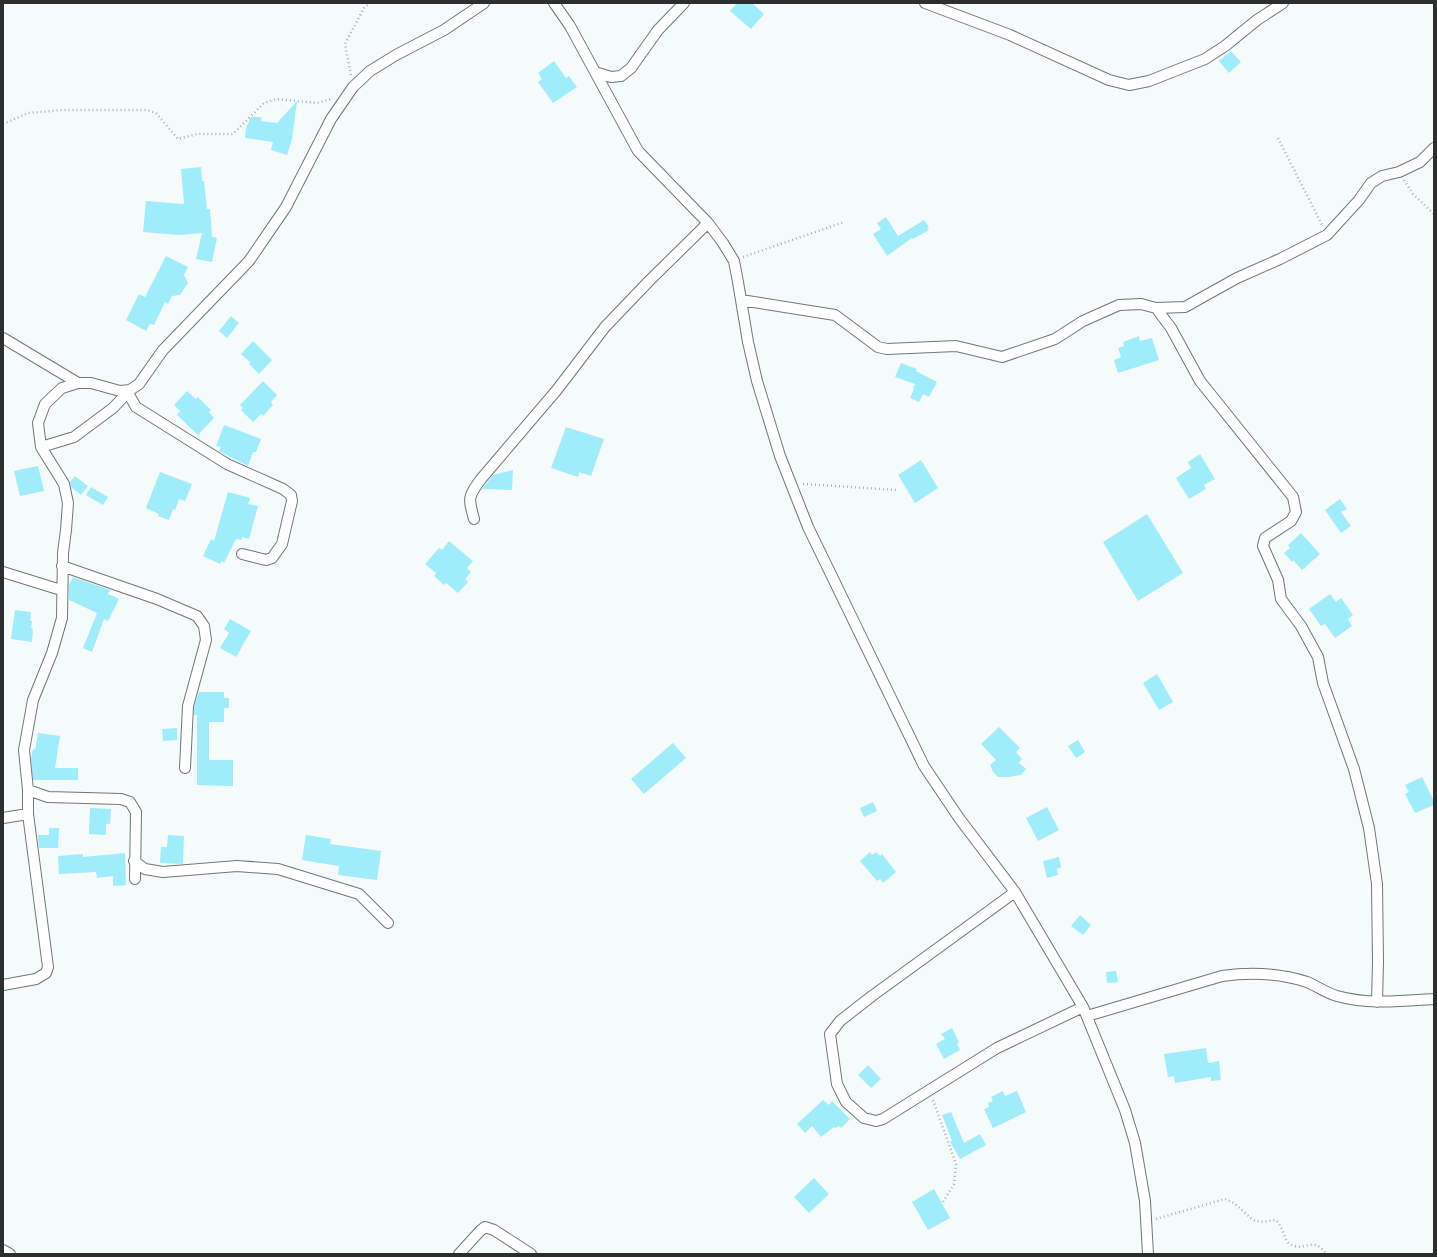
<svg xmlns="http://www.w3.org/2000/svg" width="1437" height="1257" font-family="Helvetica,sans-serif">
  <rect width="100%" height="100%" fill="#f5fafb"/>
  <path fill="#9fecfa" d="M737,3h15l12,11 -13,15 -21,-18z
    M1231,51l10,11 -12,11 -10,-12z
    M554,61l12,17 3,-2 8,11 -24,16 -15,-21 4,-3 -4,-6z
    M297,101l-5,38 -5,16 -16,-5 2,-8 -28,-4 1,-10 5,-11h11l-1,4 16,2z
    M201,167l1,14h2l3,28h3l2,28 5,1 -5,24 -16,-3 6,-26 -23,2 -36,-3 3,-31 38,3 -3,-35z
    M886,217l12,19 26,-16 5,7 -2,1 2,2 -16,9 -1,-1 -25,18 -14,-22 8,-5 -4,-6z
    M166,256l22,11 -4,8 4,8 -8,12 -8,1 -4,8 -3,-2 -11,23 -4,-1 -4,7 -20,-11 13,-26 6,3z
    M231,316l8,7 -12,15 -8,-7z
    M1139,336l1,5 12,-3 7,22 -41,13 -4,-13 7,-3 -3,-9 6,-2 -1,-4z
    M253,341l19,19 -13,14 -10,-10 1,-2 -9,-8z
    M901,363l16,6 -1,2 21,11 -8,15 -6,-3 -4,8 -9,-4 4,-9 -1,-1 2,-4 -20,-7z
    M263,381l14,14 -6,7 2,3 -10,11 -2,-2 -8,8 -12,-12 2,-2 -3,-3z
    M187,391l9,8 2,-2 13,13 -2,2 5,6 -16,17 -21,-20 3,-4 -6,-6z
    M224,425l37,14 -5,13h-3l-5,14 -29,-15 2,-4 -5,-1z
    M566,427l38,12 -13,37 -12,-4 -1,5 -27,-9z
    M1200,454l15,25 -11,6 2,4 -17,10 -13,-21 15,-10 -3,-6z
    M921,460l17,28 -23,15 -17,-28z
    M38,466l6,25 -24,5 -6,-25z
    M513,470l-1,20 -30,-1 11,-14z
    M160,472l32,12 -7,17 -6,-2 -4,11 -2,-1 -4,11 -11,-4 1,-2 -13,-6z
    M75,476l13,10 -7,9 -10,-8 -1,-5z
    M91,487l17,10 -5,8 -17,-10z
    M228,492l22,6 -2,6 10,2 -9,33 -7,-2 -1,3 -5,-1 -12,24 -2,-2 -2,3 -17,-8 8,-17 3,2z
    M1340,499l7,10 -6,3 10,14 -10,7 -16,-23z
    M1147,514l36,59 -45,28 -35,-59z
    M1301,533l19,21 -18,16 -9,-10 -1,2 -8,-9 6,-5 -2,-3z
    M449,541l24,20 -6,7 4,4 -6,7 3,3 -10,11 -12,-10 -2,2 -10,-9 2,-3 -11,-9 14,-16 3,2z
    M73,577l37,13 -2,4 11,5 -11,22 -4,-2 -12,33 -9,-4 14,-35 -28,-13v-15z
    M1330,594l6,8 5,-4 12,17 -5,4 4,7 -17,12 -10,-14 -4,2 -12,-17z
    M15,610l16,2 -1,9h2l-1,7 2,1 -1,13 -21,-3z
    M230,619l21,12 -15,26 -16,-9 9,-15 -5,-4z
    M1157,674l16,28 -14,8 -16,-27z
    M199,692h25v6h5v10h-5v14h-15v38h24v26l-36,-1v-70h-3v-8z
    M999,727l21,21 -4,4 6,7 -3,4 7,6 -5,6 -12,2h-11l-5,-5 -3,-7 6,-5 -15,-16z
    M177,728v12l-14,1 -1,-12z
    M38,733l22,3 -5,32h23v12h-45l-2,-22 2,-9 2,1z
    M1078,740l7,12 -9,6 -8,-12z
    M673,743l13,15 -42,36 -13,-15z
    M1422,777l12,24v4l-19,8 -10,-19 4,-2 -4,-7z
    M873,802l4,9 -13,6 -4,-9z
    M1047,807l12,23 -21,11 -12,-23z
    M90,808l21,1 -1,15h-4v11l-17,-1z
    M49,828h10l-1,20h-19l-1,-13h11z
    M168,835l16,1 -1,28 -23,-1 1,-16h6z
    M306,835l25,4 -1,5 51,7 -4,29 -39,-5 1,-9 -37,-6z
    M870,852l2,3 4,-3 4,4 2,-2 14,18 -13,11 -3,-4 -3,2 -17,-20z
    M125,853l1,32 -13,1v-10l-16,2 -1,-6 -37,2 -1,-18 25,-2v3z
    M1059,857l2,10 -4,2 1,6 -11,3 -4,-17z
    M1080,915l11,10 -8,10 -12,-9z
    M1116,971l2,11 -11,1 -1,-11z
    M952,1028l7,14 -2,2 3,6 -16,9 -8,-15 9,-5 -4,-5z
    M1206,1048l2,15 11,-2 2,19 -10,1v-4l-36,6 -1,-7 -6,1 -4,-23z
    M868,1065l13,14 -10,9 -13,-13z
    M1003,1091l2,5 12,-5 9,21 -33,16 -9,-19 5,-2 -1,-4 5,-2 -2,-4z
    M823,1100l6,5 3,-4 18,18 -9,9 -2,-2 -3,2 -2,-1 -13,10 -9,-11 -7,7 -8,-9z
    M951,1112l13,31 16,-9 6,11 -26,14 -10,-17 2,-1 -10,-26z
    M814,1178l15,16 -20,19 -15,-16z
    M934,1189l16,29 -22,12 -16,-28z"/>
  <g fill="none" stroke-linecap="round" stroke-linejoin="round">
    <g stroke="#717677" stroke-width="12">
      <path id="minor" d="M554,3l16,23 68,125 70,72 15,20 11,18 4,21 10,60 9,39 23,75 28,71 116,239 35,52 56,74 68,115 42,103 10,33 10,58 3,53
        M925,3l85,32 99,45 20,5 20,-4 56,-22 20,-13 32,-26 26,-17
        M595,72l16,5 10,-1 10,-8 27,-38 26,-27
        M741,300l94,15 43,32 9,2 69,-3 46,11 53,-18 28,-18 36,-16 22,-1 15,4 29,-1 52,-29 43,-19 47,-24 32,-35 12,-17 11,-7 17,-4 21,-10 14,-14
        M1156,308l15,20 29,53 93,116 3,15 -5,9 -26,17 -2,8 15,34 3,19 20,27 17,31 5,26 31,86 15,59 8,56 1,78 -1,40
        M3,338l75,45
        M128,393l8,14 91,57 56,25 8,6 1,6 -10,43 -10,14 -6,2 -24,-6
        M41,447l33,-10 39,-29 17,-18
        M474,519c-6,-22 -6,-22 7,-40l75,-88 49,-64 44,-46 59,-58
        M62,566l95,33 40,17 7,10 2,14 -18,66 -3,62
        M3,572l58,18
        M28,790l20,7 73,2 9,3 6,10 -1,67
        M3,818l25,-4
        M134,861l11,8 18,3 74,-6 41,3 81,25 29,29
        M1015,892l-143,104 -32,25 -10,13 7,50 9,18 18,16 12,3 7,-2 114,-71 86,-41
        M3,985l33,-6 10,-6 2,-6 -20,-153v-24l-4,-40 9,-50 19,-47 10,-35 1,-65 3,-23 2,-27 -4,-19 -23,-37 -3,-24 7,-19 17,-16 16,-5h13l29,8 10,-1 9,-6 24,-34 86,-89 37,-54 45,-88 22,-32 17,-16 26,-16 48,-25 40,-27
        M1087,1016l135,-40c29,-4 57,-3 85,6 10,4 19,11 30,14 32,9 65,5 97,3
        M3,1250l7,4
        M459,1254l21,-23 5,-4 9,3 37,24"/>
    </g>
    <path stroke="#adb1b2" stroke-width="2.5" stroke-dasharray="1 3" stroke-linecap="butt" d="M351,75l-6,-31 19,-36 6,-5
      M3,124l25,-11 35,-3h84l9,3 22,26 19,-5h36l31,-31 12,-4 41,4 14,-4
      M1278,138l44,87
      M1404,180l9,14 21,20
      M743,257l101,-35
      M803,484l94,6
      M933,1100l23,64 -2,20 -11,18
      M1156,1219l69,-20 9,4 19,17 8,2 15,-2c8,8 8,21 14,24 13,9 24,-9 36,10"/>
    <use href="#minor" stroke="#fff" stroke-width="10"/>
  </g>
  <rect width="1437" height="1257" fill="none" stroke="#2d2f2f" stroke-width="8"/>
</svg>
